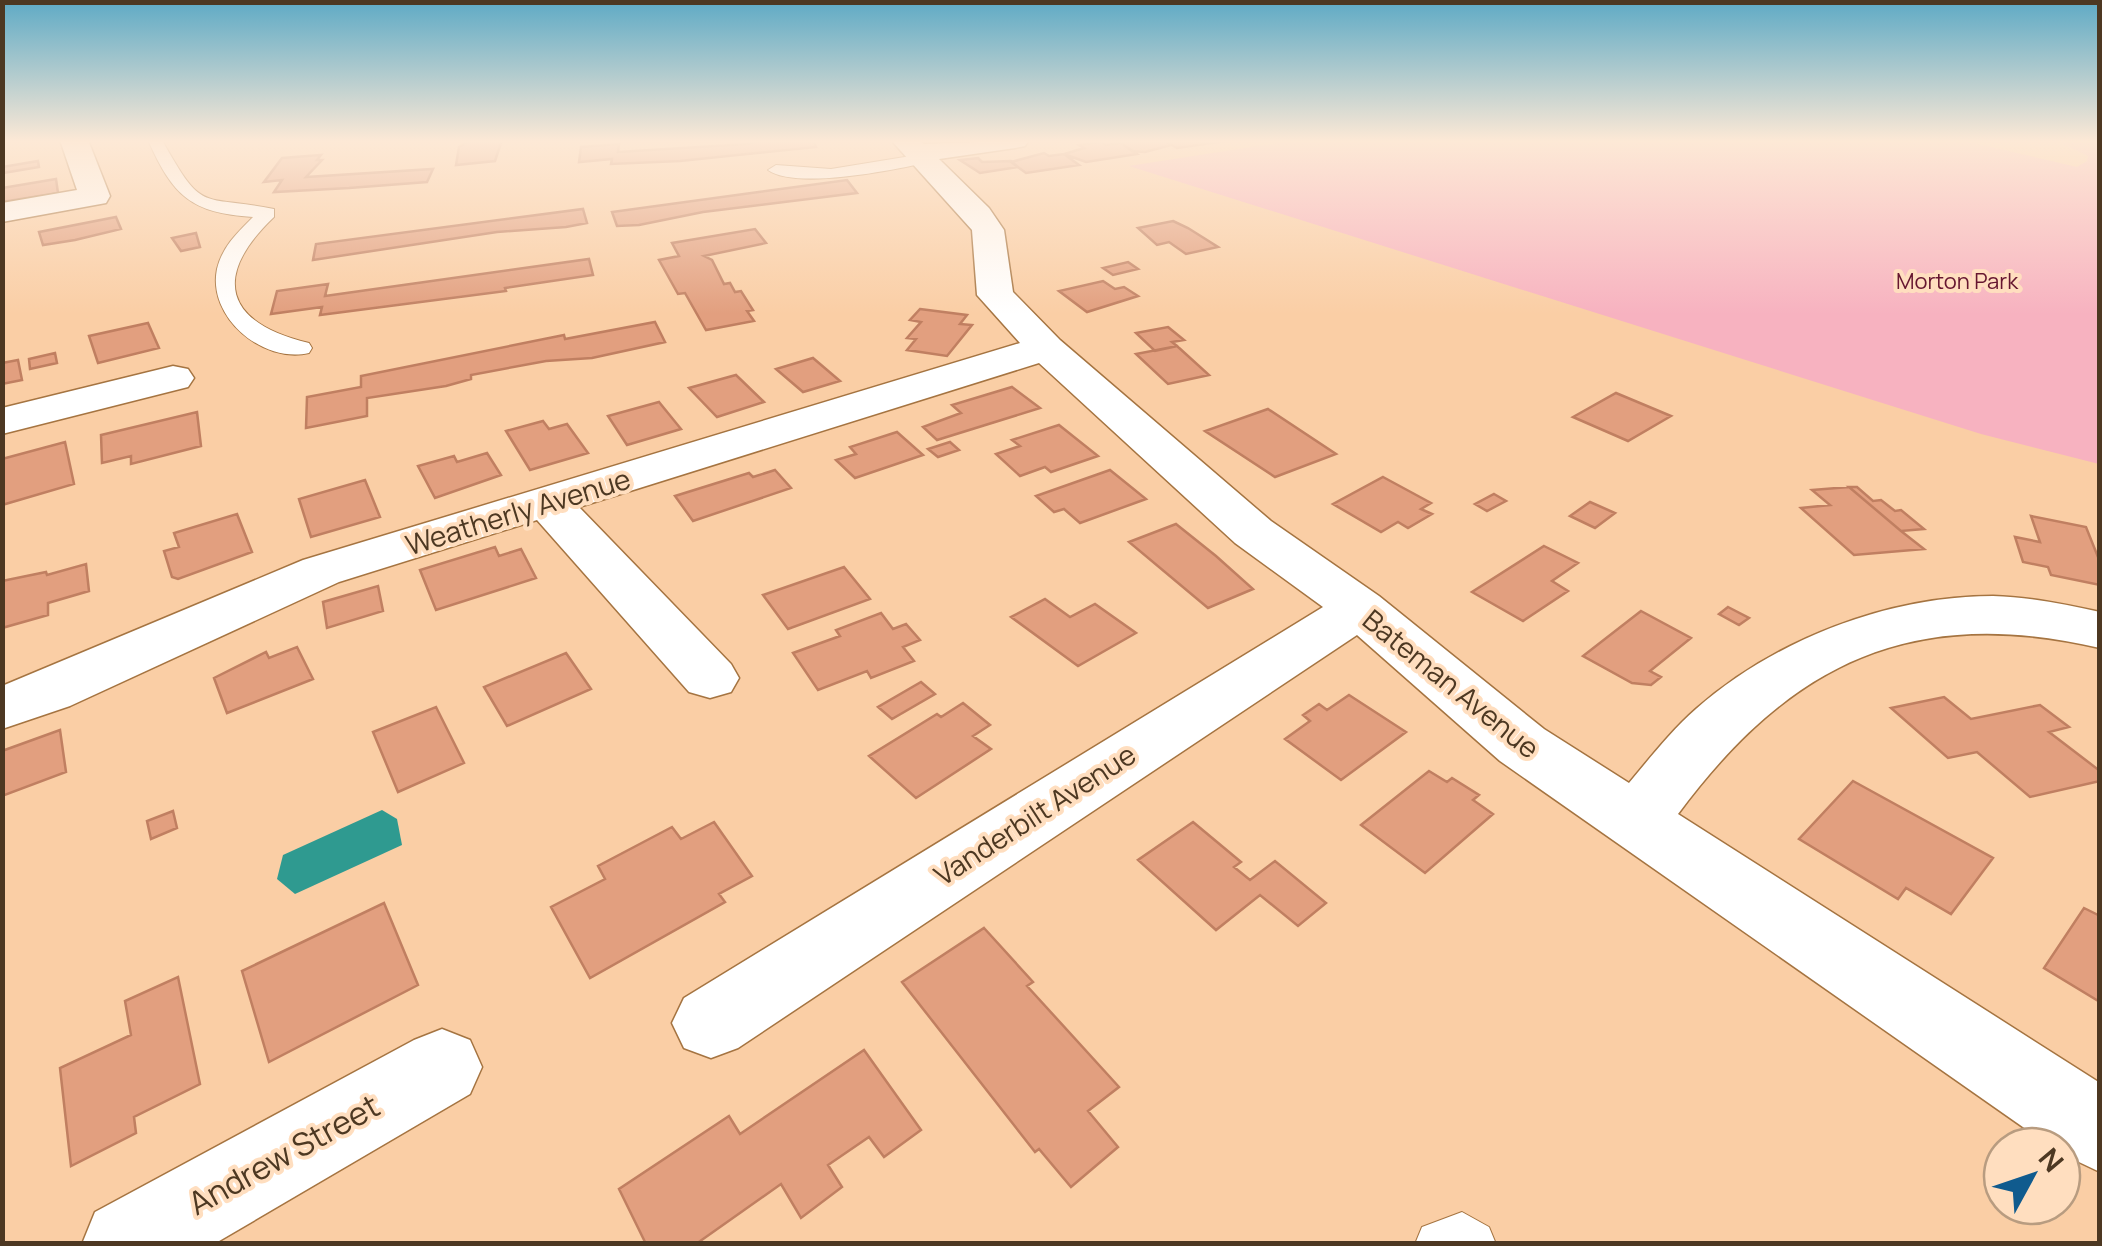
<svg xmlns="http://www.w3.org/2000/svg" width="2102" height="1246" font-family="Manrope,sans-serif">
  <rect width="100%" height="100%" fill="#facea5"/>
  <path fill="#f7b2c0" d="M1297,140h665l115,27 10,-6 1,-5 -33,-16h44v324l-118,-30 -852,-268z"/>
  <path fill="#2f9a90" d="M382,810l15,9 5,26 -107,49 -18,-15 6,-24z"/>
  <path fill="#e29f7f" stroke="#c07f61" stroke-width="2.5" d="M471,140h31l-7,21 -39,4 3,-18z
    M762,140h51l3,7 -136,14 -69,3 1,-5 -33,3 2,-15 38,-3 -1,8 129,-8z
    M1163,140l8,5 -26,7 -13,-1 -14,-10z
    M1163,140h60l2,1 -48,7z
    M1101,142l5,3 15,-2 16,11 -51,8 -22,-8 20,-6 -5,-3z
    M1044,153l5,3 15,-2 15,11 -53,8 -15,-11z
    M321,155l-4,5h5l-16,17 127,-8 -6,13 -78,6 -75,4 8,-12 -18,2 18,-24z
    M978,158l4,4 29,-1 7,6 -38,6 -20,-13z
    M38,161l1,6 -36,6 -1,-6z
    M56,179l2,14 -56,9v-14z
    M847,180l10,13 -154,19 -64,13 -22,1 -5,-14z
    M583,209l4,14 -21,4 -69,5 -184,28 3,-16z
    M116,217l5,12 -46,11 -32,5 -4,-13z
    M1173,221l15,7 30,19 -32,7 -17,-12 -12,3 -19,-17z
    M755,229l11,14 -62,13 8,4 12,24 6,-1 5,9 6,-1 12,19 -6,1 7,10 -48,9 -21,-37 -7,1 -19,-34 20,-4 -7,-13z
    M196,233l4,14 -19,4 -9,-13z
    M589,259l4,16 -88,13 1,3 -186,24 2,-8 -51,7 6,-23 51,-7 -3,12z
    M1128,262l10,7 -25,6 -10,-7z
    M1103,281l12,8 9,-2 14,9 -51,16 -28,-21z
    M920,309l47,6 -7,9 12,1 -25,31 -40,-6 9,-11 -9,-1 14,-16 -11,-2z
    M655,322l10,20 -73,16 -46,3 -75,14v4l-25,7 -79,12v18l-61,12 1,-31 54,-10v-11l203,-41 1,4z
    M148,323l11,25 -61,15 -9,-27z
    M1168,327l16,13 -12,2 5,4 -22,5 -19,-18z
    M1177,346l32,29 -41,9 -32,-30z
    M55,353l2,10 -27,6 -1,-10z
    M813,358l27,23 -37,11 -27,-23z
    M18,360l4,20 -20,4v-21z
    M736,375l28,27 -47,15 -28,-29z
    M1012,387l28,21 -103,32 -14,-13 38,-14 -9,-8z
    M1616,393l55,23 -43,25 -55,-24z
    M659,402l22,27 -54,16 -19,-29z
    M1268,409l68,45 -61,23 -70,-46z
    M197,412l4,34 -70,18v-8l-29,7 -1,-28z
    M543,421l6,8 18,-5 21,29 -58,17 -24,-39z
    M1059,425l39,31 -47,16 -6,-5 -25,9 -24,-22 24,-8 -8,-6z
    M897,432l26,23 -68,23 -19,-18 20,-6 -6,-7z
    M65,442l9,42 -72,21v-46z
    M950,442l9,8 -21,7 -10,-8z
    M487,453l14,22 -66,23 -17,-32 36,-10 3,6z
    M775,470l16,18 -98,33 -18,-25 74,-23 4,4z
    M1110,470l36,29 -66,24 -16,-14 -10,3 -18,-16z
    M1383,477l48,26 -10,6 11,5 -24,14 -10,-6 -17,10 -48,-28z
    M365,480l15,37 -69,20 -12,-38z
    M1849,487h8l16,14 8,-1 14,11 6,-1 23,19 -23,2z
    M1849,487l52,44 23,18 -70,6 -53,-47 29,-3 -18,-15z
    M1494,494l12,7 -19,10 -12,-7z
    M1590,502l25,11 -20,15 -25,-12z
    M237,514l15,38 -74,27 -6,-2 -8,-26 15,-4 -5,-14z
    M2031,516l55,11 14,35v23l-49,-10 -3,-8 -25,-5 -8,-25 25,5z
    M1176,524l40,32 37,33 -45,19 -79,-66z
    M1544,546l34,17 -26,18 16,10 -45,30 -51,-29z
    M495,547l4,9 22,-7 15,29 -100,32 -16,-40z
    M86,564l3,27 -41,12v12l-46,13v-47l44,-9 1,3z
    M844,567l26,32 -82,30 -25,-34z
    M378,586l5,25 -56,17 -4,-26z
    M1045,599l25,18 25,-13 41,29 -58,33 -67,-49z
    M1728,607l21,11 -10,7 -20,-11z
    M1641,611l50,27 -41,33 11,6 -10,8 -19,-2 -49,-27z
    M881,613l12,16 13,-5 14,16 -17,7 11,14 -43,17 -4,-7 -49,19 -25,-37 47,-17 -4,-6z
    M297,647l16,32 -86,34 -13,-35 52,-26 3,6z
    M566,653l25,36 -84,37 -23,-39z
    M921,682l14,12 -43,25 -14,-12z
    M1349,695l57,37 -65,48 -56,-41 25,-18 -7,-6 16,-11 8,6z
    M1944,697l27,22 69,-14 29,22 -20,5 51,39v10l-70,16 -53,-45 -29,6 -57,-50z
    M963,703l27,22 -17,11 18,13 -75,49 -47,-42 68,-42 4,3z
    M436,707l28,56 -66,29 -25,-60z
    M60,730l6,42 -64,24v-45z
    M1429,771l18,11 5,-4 27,17 -6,5 20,14 -68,59 -64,-48z
    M1853,781l140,77 -42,56 -45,-26 -8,11 -99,-60z
    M173,811l4,17 -26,11 -4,-18z
    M714,822l38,54 -33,18 6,8 -135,76 -39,-71 54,-28 -7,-13 74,-39 9,12z
    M1193,822l48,40 -7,5 16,13 25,-19 51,42 -28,23 -38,-31 -44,35 -78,-70z
    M384,903l34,82 -149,77 -27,-91z
    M2084,908l16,8v86l-56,-34z
    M984,928l49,54 -6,4 92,101 -31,24 30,36 -47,40 -32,-38 -4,3 -133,-170z
    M178,977l22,107 -66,33 2,16 -65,33 -11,-98 71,-33 -6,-34z
    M864,1050l57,80 -37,27 -15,-20 -41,28 14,22 -41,31 -20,-34 -85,60h-50l-27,-55 110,-73 11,18z"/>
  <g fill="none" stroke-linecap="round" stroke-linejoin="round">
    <g stroke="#a57441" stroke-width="2">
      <path id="lane" d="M148,140h14c42,75 37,54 112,69v8c-63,60 -49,106 35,126l3,5 -3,5c-46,11 -102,-36 -92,-84 5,-22 21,-37 36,-52 -62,-4 -80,-21 -105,-77z
        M923,154l8,5 -2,3c-35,8 -133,28 -161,8l8,-5 55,4z
        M1462,1212l27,15 7,17h-81l7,-17z"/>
    </g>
    <g stroke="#a57441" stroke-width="3">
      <path id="street" d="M60,140h28l22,56 -4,7 -104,19v-19l75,-13z
        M891,140h29l4,4 105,-4 -4,6 -10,2 -76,11 50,49 15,22 9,62 47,48 211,181 108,75 165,133 85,54c21,-25 42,-52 67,-74 78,-69 192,-113 297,-113 36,1 71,8 107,16v36c-188,-44 -310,15 -422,166l422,269v89l-38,-18v-8h-12l-550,-385 -143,-126 -619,413 -27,10 -27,-10 -12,-25 12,-25 639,-391 -88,-64 -196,-180 -460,144 152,157 8,14 -8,14 -21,6 -21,-6 -152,-172 -198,62 -269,124 -68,23v-43l301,-126 717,-217 -43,-48 -5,-65z
        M173,366l15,3 6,9 -6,9 -186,47v-26z
        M442,1029l28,11 12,27 -12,27 -256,150h-132l13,-32 319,-172z"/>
    </g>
    <use href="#lane" fill="#fff" fill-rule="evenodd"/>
    <use href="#street" fill="#fff" fill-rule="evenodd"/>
  </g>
  <linearGradient id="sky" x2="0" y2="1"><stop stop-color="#5eaac5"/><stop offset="0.45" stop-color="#fde9d6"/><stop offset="1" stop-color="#fde9d6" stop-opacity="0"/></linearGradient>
  <rect width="2102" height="314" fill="url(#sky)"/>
  <g text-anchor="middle" stroke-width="8" stroke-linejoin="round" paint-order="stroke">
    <g font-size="22" fill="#661630" stroke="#ffdebf">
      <text x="1957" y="289">Morton Park</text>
    </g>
    <g font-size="28" fill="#4d3822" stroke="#ffdebf">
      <text transform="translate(518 512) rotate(-17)" y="10">Weatherly Avenue</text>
      <text transform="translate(1451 684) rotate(39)" y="10">Bateman Avenue</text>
      <text transform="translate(1035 815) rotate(-33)" y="10">Vanderbilt Avenue</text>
    </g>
    <g font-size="32" fill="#4d3822" stroke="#ffdebf">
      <text transform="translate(284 1155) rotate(-29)" y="11">Andrew Street</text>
    </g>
  </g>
  <rect width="2102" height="1246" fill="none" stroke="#4d3822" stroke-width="10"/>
  <g transform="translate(2032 1176) rotate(50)"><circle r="48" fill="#ffdebf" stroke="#b89c80" stroke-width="2.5"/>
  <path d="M0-8L18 38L0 25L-18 38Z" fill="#105b8e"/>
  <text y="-15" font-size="28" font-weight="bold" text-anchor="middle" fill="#4d3822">N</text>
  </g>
</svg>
